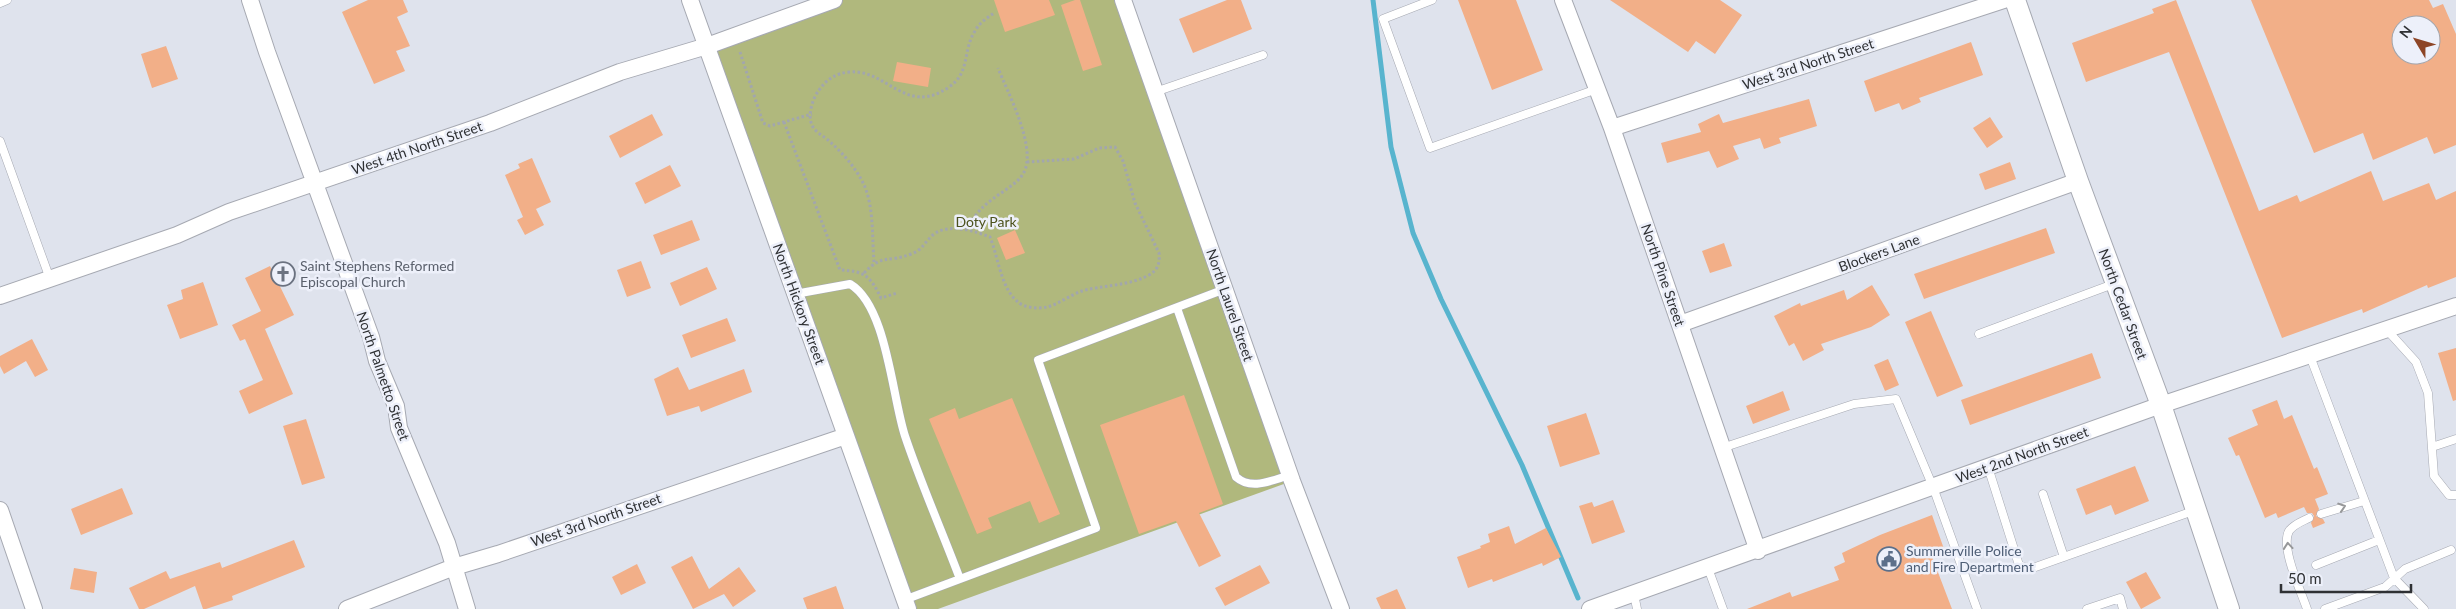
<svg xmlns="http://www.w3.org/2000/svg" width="2456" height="609" font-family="Lato,sans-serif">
  <rect width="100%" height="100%" fill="#dfe3ed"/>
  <path fill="#b0b87d" d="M837,0h286l169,481 -354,128h-30l-201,-563z"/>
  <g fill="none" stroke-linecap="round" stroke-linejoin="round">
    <path stroke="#58b4ce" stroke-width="5" d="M1373,0l18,147 22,86 28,66 81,166 56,133"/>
  </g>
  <path fill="#f2af88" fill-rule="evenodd" d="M368,0h35l5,12 -11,5 13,29 -14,5 9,20 -31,13 -32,-72z
    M994,0h55l6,15 -50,17z
    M1075,0h5l22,65 -19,6 -22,-66z
    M1227,0h14l11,29 -59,24 -14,-34z
    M1458,0h58l27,70 -51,20z
    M1610,0h110l22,15 -27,39 -19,-13 -8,11z
    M2176,0l83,211 38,-16 3,7 71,-31 12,30 46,-18 7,17 20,-9v86l-28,11 -1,-3 -64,28 -1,-4 -80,29 -113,-286 -83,30 -14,-39 82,-30 -2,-4z
    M2251,0h178l4,8 10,-4 13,30v111l-22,9 -7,-17 -54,23 -10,-27 -49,20zM2401,25h30v30h-30z
    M1971,42l12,33 -64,23 2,4 -19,8 -3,-7 -24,9 -11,-31z
    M166,46l12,33 -26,9 -11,-34z
    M897,62l34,6 -3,19 -35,-6z
    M1809,99l8,27 -38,12 2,5 -17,6 -4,-11 -27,8 6,13 -22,9 -8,-17 -42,12 -6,-20 40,-11 -3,-8 21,-10 4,9z
    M652,114l11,21 -43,23 -11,-22z
    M1990,117l13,20 -16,11 -14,-20z
    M532,158l19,44 -15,7 8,16 -19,10 -8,-15 6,-3 -18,-42 15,-7 -2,-4z
    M2010,162l6,17 -31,11 -6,-16z
    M670,165l11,21 -36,18 -10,-21z
    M692,220l8,20 -39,15 -8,-20z
    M2046,228l9,25 -131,46 -10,-25z
    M1015,230l10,23 -19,7 -9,-22z
    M1724,243l8,23 -22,7 -8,-22z
    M641,261l10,27 -24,9 -10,-27z
    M270,266l24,49 -29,14 28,65 -44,20 -10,-23 24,-11 -18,-41 -5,2 -8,-16 29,-14 -16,-33z
    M707,267l10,22 -37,17 -10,-23z
    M203,282l15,43 -38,14 -13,-34 16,-6 -2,-9z
    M1872,285l18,30 -19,12 -50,17 3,6 -21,11 -9,-18 -5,3 -15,-30 26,-13 1,3 43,-16 3,10z
    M1931,311l32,75 -26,11 -32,-75z
    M727,318l9,23 -45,17 -9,-23z
    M32,339l16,31 -13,7 -9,-16 -22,13 -4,-8v-10z
    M2456,348v52l-3,1 -15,-48z
    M2092,353l9,25 -131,47 -9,-25z
    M1888,359l11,26 -14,6 -11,-26z
    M678,367l11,23 55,-21 8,23 -51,20 -2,-6 -32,10 -13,-37z
    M1783,391l7,19 -37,14 -7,-18z
    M1184,395l39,109 -24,9 22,43 -22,11 -23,-46 -37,13 -39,-109z
    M1012,398l48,116 -21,9 -9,-22 -42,17 4,10 -15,6 -48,-115 26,-11 4,11z
    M2277,400l7,19 8,-4 22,54 3,-2 11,27 -13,5 4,10 -3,7 7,3 2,4 -12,5 -2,-5 3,-7 -2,-3h-5l-3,-6 -26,11 -2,-5 -11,5 -26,-63 -3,1 -8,-18 30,-13 -6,-15z
    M1586,413l14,41 -40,13 -13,-41z
    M306,419l19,59 -23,7 -19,-59z
    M2135,466l14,35 -34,14 -4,-10 -25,10 -10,-26z
    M122,488l11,26 -52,21 -10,-26z
    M1613,500l12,32 -33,12 -13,-38 13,-4 2,5z
    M1932,515l12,34 -13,5 21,55h-205l43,-17 2,5 47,-17 -5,-13 11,-5 -3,-9 38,-18z
    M1509,526l6,18 31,-16 15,29 -18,9 -1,-3 -49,19 -1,-3 -24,9 -11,-31 24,-9 -1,-2 10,-4 -2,-8z
    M294,540l11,27 -73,29 1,4 -27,9h-3l-8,-23 -51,23h-5l-10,-21 37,-17 4,8 50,-17 2,6z
    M692,556l17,33 30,-22 17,24 -23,16 -9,-13 -31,15 -22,-42z
    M637,564l9,19 -25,12 -9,-18z
    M1260,565l10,18 -45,23 -10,-18z
    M74,568l23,4 -3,21 -24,-4z
    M2146,572l15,26 -20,11 -15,-27z
    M836,586l8,23h-37l-4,-11z
    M1397,589l9,20h-25l-5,-11z"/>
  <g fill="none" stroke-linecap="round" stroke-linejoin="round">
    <g stroke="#a6a9b2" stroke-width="9">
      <path id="service" d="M1432,0l-49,19 47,129 167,-59
        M0,3l7,-3
        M1155,92l108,-37
        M0,141l50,138
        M795,294l55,-10c37,22 42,113 55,152 16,48 37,95 55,143
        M1177,308l59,169c16,14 36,3 54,-2
        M2387,330l29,32 12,31 6,83 15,19h7
        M1979,334l137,-51
        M2310,356l84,222 30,31
        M2432,447l24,-8
        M1722,448l132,-44 42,-5 37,88 44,122
        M1988,467l31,98 11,4 166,-59
        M2043,494l21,63
        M2321,514l43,-13
        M2316,565l63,-25
        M1708,568l15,41
        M1634,594l3,15
        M904,600l192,-72 -58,-168 187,-71
        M2087,609l33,-11 3,11
        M2307,609c-6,-18 -27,-62 -18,-78 5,-7 12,-9 20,-13
        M2325,609l60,-22 20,-18 46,-19"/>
    </g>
    <g stroke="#a6a9b2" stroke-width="18">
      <path id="minor" d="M250,0l17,52 104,285 6,24 19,45 3,22 48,115 20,66
        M690,0l218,609
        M1123,0l169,481 49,128
        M1563,0l49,128 146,423
        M1612,128l392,-128
        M0,296l177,-61 52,-23 261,-89 130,-51 87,-26 127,-46
        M1680,324l398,-143
        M0,510l34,99
        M347,609l107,-42 44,-13 348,-118
        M1590,609l571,-204 295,-99"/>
    </g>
    <g stroke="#a6a9b2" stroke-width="22">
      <path id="tertiary" d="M2015,0l63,181 83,224 68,204"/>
    </g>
    <path stroke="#a2a6ad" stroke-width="3" stroke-dasharray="2.5 2.5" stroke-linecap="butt" d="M740,52l23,71 7,3 42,-12
      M784,122l56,148c25,1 30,6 41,28l16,-5
      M968,229c7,-18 20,-27 36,-38 8,-6 17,-11 21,-21 10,-26 -17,-77 -27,-102
      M874,262c-2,-23 0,-52 -9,-75 -8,-18 -22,-34 -37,-47 -6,-5 -13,-8 -16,-15 -5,-10 1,-27 7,-35 8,-11 17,-17 31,-18 37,-3 56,45 99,15 22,-15 13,-36 26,-56 4,-8 12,-13 19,-18
      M864,273c19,-20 25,-10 47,-19 12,-4 14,-13 23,-20 15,-11 41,-3 56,3 8,19 11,52 28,65 6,6 21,7 29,5 12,-3 23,-12 35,-16 21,-6 47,-5 67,-16 9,-5 11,-12 10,-22l-24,-50 -12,-42 -8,-14 -16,1 -25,11 -47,3"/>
    <use href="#service" stroke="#fff" stroke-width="8"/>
    <use href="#minor" stroke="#fff" stroke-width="16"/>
    <use href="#tertiary" stroke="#fff" stroke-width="20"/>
  </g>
  <defs><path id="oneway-chevron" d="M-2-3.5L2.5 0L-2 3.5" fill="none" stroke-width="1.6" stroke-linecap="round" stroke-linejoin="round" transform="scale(1.25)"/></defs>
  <g stroke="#97989a">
    <use href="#oneway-chevron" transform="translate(2342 507) rotate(-18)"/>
    <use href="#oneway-chevron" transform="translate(2288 546) rotate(-95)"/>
  </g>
  <defs>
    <g id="church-ring" transform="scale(1.25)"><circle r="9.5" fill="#edf0fa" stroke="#6b7280" stroke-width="1.5"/><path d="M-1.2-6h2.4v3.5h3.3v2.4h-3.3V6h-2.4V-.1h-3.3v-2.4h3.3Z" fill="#6b7280"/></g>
    <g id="civic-ring" transform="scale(1.25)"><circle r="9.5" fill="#edf0fa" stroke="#5c6f8a" stroke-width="1.5"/><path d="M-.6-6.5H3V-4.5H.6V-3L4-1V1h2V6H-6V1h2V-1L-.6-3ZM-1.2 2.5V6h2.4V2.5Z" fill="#5c6f8a"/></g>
  </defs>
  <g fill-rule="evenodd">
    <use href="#church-ring" x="283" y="274"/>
    <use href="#civic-ring" x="1889" y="559"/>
  </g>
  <g text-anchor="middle" stroke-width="5" stroke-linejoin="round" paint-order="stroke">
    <g font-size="14" fill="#2f3134" stroke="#edf0fa">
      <text transform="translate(1808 64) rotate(-18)" y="5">West 3rd North Street</text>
      <text transform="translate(417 148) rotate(-19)" y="5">West 4th North Street</text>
      <text transform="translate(1879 253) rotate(-20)" y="5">Blockers Lane</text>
      <text transform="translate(1663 275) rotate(71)" y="5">North Pine Street</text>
      <text transform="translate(799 304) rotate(70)" y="5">North Hickory Street</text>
      <text transform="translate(2123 304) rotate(70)" y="5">North Cedar Street</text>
      <text transform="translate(1230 305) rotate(71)" y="5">North Laurel Street</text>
      <text transform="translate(383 376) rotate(71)" y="5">North Palmetto Street</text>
      <text transform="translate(2022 455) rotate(-20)" y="5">West 2nd North Street</text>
      <text transform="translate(596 520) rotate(-19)" y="5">West 3rd North Street</text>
    </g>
    <g font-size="14" fill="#4c521d" stroke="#edf0fa">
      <text x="986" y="227">Doty Park</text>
    </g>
    <g font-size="14" fill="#5b616d" stroke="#edf0fa" text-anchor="start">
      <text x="300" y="271">Saint Stephens Reformed<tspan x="300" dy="16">Episcopal Church</tspan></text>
    </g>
    <g font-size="14" fill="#4e5e75" stroke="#edf0fa" text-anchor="start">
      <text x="1906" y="556">Summerville Police<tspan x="1906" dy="16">and Fire Department</tspan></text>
    </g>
  </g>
  <g transform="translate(2416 40) rotate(308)"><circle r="24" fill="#edf0fa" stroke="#a1a4ab"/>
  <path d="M0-4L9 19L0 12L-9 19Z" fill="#8d4526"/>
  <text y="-8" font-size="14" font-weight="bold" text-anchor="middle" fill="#2f3134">N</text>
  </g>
  <path d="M2281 584v8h130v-8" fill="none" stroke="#2f3134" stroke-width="2.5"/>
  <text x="2288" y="584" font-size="15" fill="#2f3134" stroke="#edf0fa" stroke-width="4" paint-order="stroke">50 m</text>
</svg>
